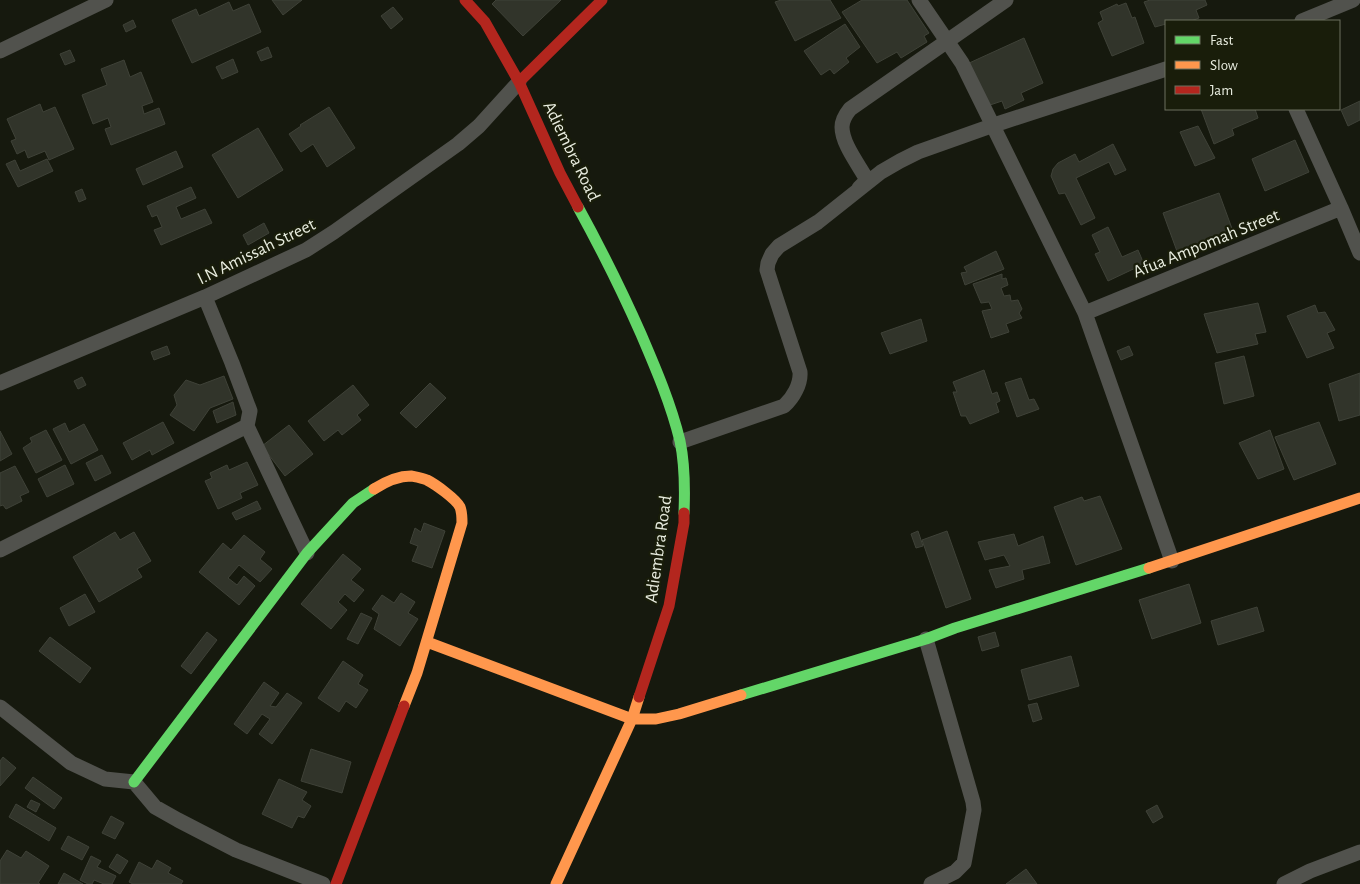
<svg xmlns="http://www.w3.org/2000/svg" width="1360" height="884" font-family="'Alegreya Sans',sans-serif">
  <rect width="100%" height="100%" fill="#16190e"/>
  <path fill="#31342a" stroke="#3f4238" d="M272,0h30l-19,15z
    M496,0h65l-38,36 -31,-32z
    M781,0h49l11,18 -46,23 -20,-39z
    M862,0h45l22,33 -5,3 3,6 -26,16 -4,-6 -20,11 -35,-51z
    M1150,0h55l2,5 -11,5 3,8 -8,3h-25v3l-11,3 -11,-25z
    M229,2l4,9 16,-7 12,28 -69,31 -20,-43 24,-11 3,7z
    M1126,3l6,15 3,-1 9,26 -32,13 -14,-33 5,-3 -3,-8 17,-8 1,2z
    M393,7l10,12 -12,10 -10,-13z
    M133,20l3,7 -10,5 -3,-7z
    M845,24l15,23 -14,11 3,4 -15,12 -4,-5 -9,6 -17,-24z
    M1024,38l19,45 -22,10 3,7 -19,9 -3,-8 -12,4 -23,-41z
    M268,47l4,10 -11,4 -4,-9z
    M70,50l5,11 -10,4 -5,-11z
    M233,59l5,13 -16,7 -6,-12z
    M124,60l6,17 11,-5 12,30 -11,4 2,8 15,-6 6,16 -54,21 -6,-16 6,-2 -3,-9 -15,6 -11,-29 25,-10 -6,-16z
    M1360,101v19l-12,6 -7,-16z
    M40,104l3,8 12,-5 19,42 -25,11 -4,-9 -17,7 -3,-8 -8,4 -6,-13 5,-2 -9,-20z
    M329,107l26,41 -28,19 -14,-23 -12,8 -12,-18 12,-8 -1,-1z
    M1201,109h54l3,9 -26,11 2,6 -20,9z
    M1198,126l17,32 -20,8 -15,-34z
    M258,128l25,42 -45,28 -26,-43z
    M1295,140l14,32 -44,19 -13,-32z
    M1113,144l13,26 -11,5 -6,-13 -33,16 19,40 -14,7 -16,-32 -6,1 -8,-18 2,-7 5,-6 17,-9 4,8z
    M176,151l7,16 -40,18 -7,-16z
    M47,159l6,12 -35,16 -12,-23 9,-4 5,11z
    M191,187l5,11 -20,9 5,12 24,-10 7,14 -51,22 -7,-15 8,-3 -5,-12 -5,2 -5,-11z
    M82,189l4,10 -7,3 -4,-10z
    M1219,193l15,41 -56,20 -15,-41z
    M264,223l5,10 -21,12 -5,-10z
    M1108,227l14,30 16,-7 6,14 -36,17 -13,-27 5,-2 -8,-17z
    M996,251l8,18 -39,16 -4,-12 6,-1 -3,-5z
    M1002,274v5l4,-1 2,7 -7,3 3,8 6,-1 1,6 7,-1 4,9 -3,4 3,5 -16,6 3,8 -18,6 -9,-27 10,-2 -3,-7 -8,1 -8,-19z
    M1258,303l8,29 -11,2 3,10 -41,9 -13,-39z
    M1315,305l3,8 7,-1 10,18 -8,3 7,15 -27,10 -20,-42z
    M921,319l6,22 -37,13 -9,-21z
    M167,346l3,8 -16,6 -3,-8z
    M1129,346l4,9 -12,5 -4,-9z
    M1244,356l10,40 -30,8 -9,-41z
    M984,370l8,24 5,-2 3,9 -4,2 3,9 -29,12 -4,-8h-5l-8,-24h4l-4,-10z
    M1360,373v42l-21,6 -10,-37z
    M224,376l9,23 -23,9 -16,23 -24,-16 7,-10 -3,-10 12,-15 14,5z
    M82,377l4,8 -8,4 -4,-8z
    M1021,378l8,22 5,-1 5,10 -22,8 -12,-34z
    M430,383l16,15 -30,30 -16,-15z
    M353,385l16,20 -12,10 4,5 -19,15 -4,-5 -14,11 -16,-20z
    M233,402l3,13 -19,8 -4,-12z
    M163,422l11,21 -22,12 -2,-5 -18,10 -9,-17z
    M1319,422l17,42 -42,16 -19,-43z
    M65,423l4,9 15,-8 14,26 -27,14 -18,-35z
    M289,425l24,29 -28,22 -23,-30z
    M46,430l16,30 -26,13 -13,-25 9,-6 -2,-4z
    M1270,430l14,39 -26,10 -19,-36z
    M0,431l12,23 -12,7z
    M102,455l9,18 -16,8 -9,-18z
    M247,462l11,23 -18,8 2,5 -24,11 -13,-28 7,-3 -2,-5 17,-8 2,5z
    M65,465l9,19 -27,13 -9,-18z
    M15,466l14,26 -9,4 2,5 -16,8 -3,-4 -3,1v-33z
    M1100,496l22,53 -46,16 -22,-58 28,-10 2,4z
    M257,501l4,8 -25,11 -4,-7z
    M424,523l21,8 -13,37 -20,-7 6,-15 -8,-3 5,-15 6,4z
    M918,531l5,15 -7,2 -5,-14z
    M947,531l24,68 -25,9 -24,-68z
    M115,532l5,8 14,-8 17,29 -14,8 5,8 -43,25 -26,-45z
    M1014,534l4,12 25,-10 7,27 -28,7 2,9 -28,9 -7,-18 21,-4 -6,-11 -19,5 -7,-18z
    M244,535l21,17 -5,7 12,10 -12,13 -21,-17 -11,13 9,7 7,-9 11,10 -16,19 -40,-33 24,-29 8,7z
    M343,554l18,15 -10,11 13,10 -10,12 -9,-8 -7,8 9,8 -16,19 -30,-25z
    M1189,584l12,39 -49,16 -13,-39z
    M401,593l14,9 -7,11 10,6 -18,27 -26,-17 5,-15 -7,-5 10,-14 12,8z
    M85,594l10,18 -26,14 -9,-18z
    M1257,607l7,24 -46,14 -7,-24z
    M361,613l11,5 -14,26 -11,-5z
    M207,632l10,8 -26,34 -10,-8z
    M995,632l4,14 -17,5 -4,-14z
    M50,637l41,31 -11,15 -41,-32z
    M1071,656l8,30 -50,14 -8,-30z
    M343,661l20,14 -5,9 10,6 -12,18 -10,-7 -7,11 -21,-14z
    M264,682l15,11 -9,13 6,1 11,-14 15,10 -30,41 -13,-10 11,-15 -8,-5 -15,20 -13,-10z
    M1037,703l5,16 -9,3 -5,-17z
    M311,749l40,13 -9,31 -41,-12z
    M3,757l13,11 -16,18v-25z
    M33,777l29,21 -8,11 -29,-21z
    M279,779l28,13 -5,8 9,6 -7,12 -6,-2 -6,12 -30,-14z
    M31,800l9,4 -4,8 -9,-5z
    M16,804l40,24 -7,13 -40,-24z
    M1157,805l6,12 -10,6 -7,-12z
    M111,816l13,7 -9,16 -13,-6z
    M68,836l21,11 -7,13 -21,-11z
    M7,850l14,8 5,-7 23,15 -11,17 2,1h-40v-23z
    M117,854l11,7 -8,13 -11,-7z
    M91,856l10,5 -4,6 19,9 -4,8h-8l-10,-4 -2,4h-4l-8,-4z
    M157,860l14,8 -3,5 15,8 -2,3h-48l-4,-2 10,-20 13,7z
    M1026,869l11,15h-31z
    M64,873l19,11h-25z"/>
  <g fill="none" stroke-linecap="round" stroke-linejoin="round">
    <path stroke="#51524d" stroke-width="15" d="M919,0l43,63 123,250 87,248
      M1302,21l51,-21
      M0,51l106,-51
      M1296,109l45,99 19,45
      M859,188l8,-8c-8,-15 -25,-36 -25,-53 0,-7 4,-13 8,-18l156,-109
      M205,297l27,66 18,48 -3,15 60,127
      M1085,313l256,-105
      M0,383l205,-86 101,-47 28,-18 124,-88 21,-18 40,-44
      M680,442l104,-36c9,-8 17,-22 16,-34l-33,-102 1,-7 4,-9 7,-8 39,-24 63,-50 19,-11 18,-9 76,-27 172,-56
      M0,550l247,-124
      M926,639l47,163 1,8 -10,53 -9,9 -24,12
      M0,707l71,56 34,16 29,3 21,25 23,13 58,30 87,34
      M1284,884l26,-13 50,-19"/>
    <path stroke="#63d668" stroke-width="11" d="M578,207c23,42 44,84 63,127 15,35 30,70 39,107 5,24 5,48 4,72
      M741,695l185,-56 29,-11 194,-60
      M134,782l173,-229 46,-50 21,-14"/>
    <path stroke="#ff974d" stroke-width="11" d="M374,489c11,-7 25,-13 37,-13 5,1 11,2 16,4 8,4 29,19 33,27 2,5 2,11 2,16l-45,150 -13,33
      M1149,568l211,-70
      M427,642l205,77h24l23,-5 62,-19
      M556,884l76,-165 7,-22"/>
    <path stroke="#b3261e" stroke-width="11" d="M465,0l20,22 34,60 41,91 18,34
      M519,82l83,-82
      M639,697l30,-91 15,-83v-10
      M336,884l68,-178"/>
  </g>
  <g text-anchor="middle" stroke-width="4.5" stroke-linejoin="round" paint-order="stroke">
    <g font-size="18" fill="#e8ecdf" stroke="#191d0a">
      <text transform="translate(572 151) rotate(64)" y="6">Adiembra Road</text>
      <text transform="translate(1206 243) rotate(-22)" y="6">Afua Ampomah Street</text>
      <text transform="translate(256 251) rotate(-26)" y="6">I.N Amissah Street</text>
      <text transform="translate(658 549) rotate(-82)" y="6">Adiembra Road</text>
    </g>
  </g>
  <rect x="1165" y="20" width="175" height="90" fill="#191d0a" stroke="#6c705f"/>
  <rect x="1175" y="36" width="25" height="8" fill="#63d668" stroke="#6c705f"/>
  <text x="1210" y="45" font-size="15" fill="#e8ecdf">Fast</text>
  <rect x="1175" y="61" width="25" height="8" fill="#ff974d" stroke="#6c705f"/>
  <text x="1210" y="70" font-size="15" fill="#e8ecdf">Slow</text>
  <rect x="1175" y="86" width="25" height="8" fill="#b3261e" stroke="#6c705f"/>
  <text x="1210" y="95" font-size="15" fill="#e8ecdf">Jam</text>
</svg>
